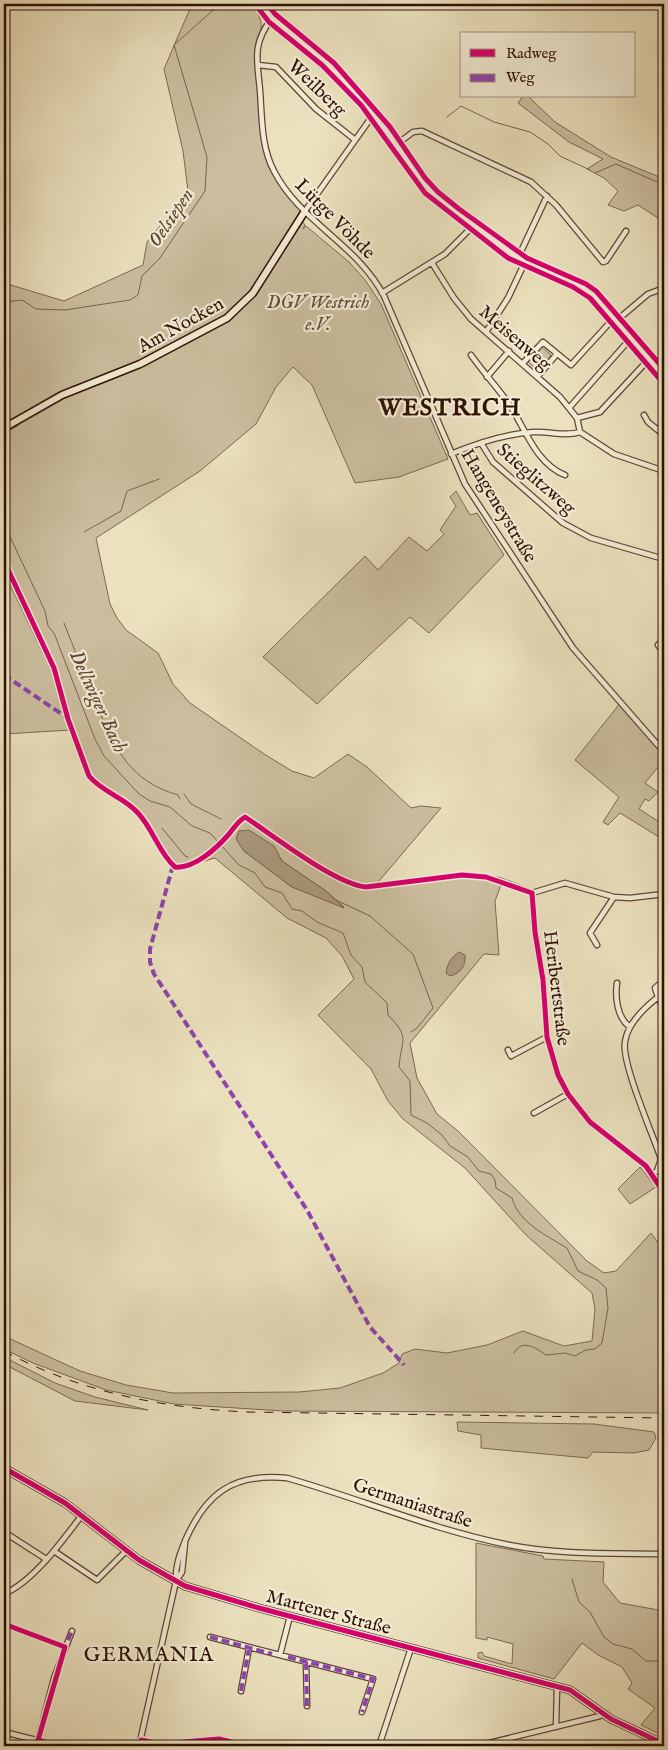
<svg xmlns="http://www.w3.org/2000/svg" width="668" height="1750" font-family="'IM FELL English',serif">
  <rect width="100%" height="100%" fill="#ebe1be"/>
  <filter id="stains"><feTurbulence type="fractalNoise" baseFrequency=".004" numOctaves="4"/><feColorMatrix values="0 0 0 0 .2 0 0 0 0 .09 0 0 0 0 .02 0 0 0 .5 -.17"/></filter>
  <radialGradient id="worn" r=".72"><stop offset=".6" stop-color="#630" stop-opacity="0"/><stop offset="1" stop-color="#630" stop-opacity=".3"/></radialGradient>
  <path fill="#cbbe9f" stroke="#7e6852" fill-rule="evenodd" d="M192,4h61c9,17 11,20 4,39 3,45 -1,108 27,145 6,8 14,15 21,23l-5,7 5,7 -2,4 3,-3 43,36 16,18 16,24 67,155 -49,18 -44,6 -43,-98 -19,-18 -17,20 -20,37 -56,47 -104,67 14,66 7,14 9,12 32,23 15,31 17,19 74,51 28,17 22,7 34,-24 19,13 44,41 10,-2 20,2 -67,79c41,-6 88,-19 127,-2l-6,16 4,54 -15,-1 -74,89 7,35 20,36 21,17 129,130 17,12 12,-2 35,-38 13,18v162l-381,-2 -109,-7 -68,-14 -73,-27 -29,-14v-13l76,35 46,14 47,8 126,-1 41,-4 43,-15 16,-10 3,-9 13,-5 32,4 40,-8 36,-14 41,15 28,-5 3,-32 -3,-16 -66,-58 -61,-67 -62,-49 -15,-18 -17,-32 -53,-54 36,-36 -12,-23 -16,-18 -39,-20 -72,-60 -36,10 -6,-3c-13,-20 -24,-44 -43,-60 -13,-11 -30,-16 -41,-29l-18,-46 -67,4v-160h1l46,96 10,36 4,-2 -17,-51 -44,-92v-127l15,-9 -3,-7 -12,7v-142l60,18 79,-36 4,-23 41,-51 -5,-40 -19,-82zM239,831l35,16 8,14 44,30 18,16 -52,-20 -48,-36 -7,-12z
    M523,96h5l27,26 56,35 53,22v43l-26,-17 -14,6 -16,-6 10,-14 -14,-13 -17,-9 16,-10 -34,-17 -51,-39z
    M542,347l9,8 -13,16 -10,-9z
    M456,491l14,24 7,-2 27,42 -75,78 -19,-16 -93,87 -54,-47 102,-101 13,14 31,-33 18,14 17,-17 -4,-4 16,-24 -6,-9z
    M621,702l43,50 -1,9 -18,22 13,9 -9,9 -4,-2 -6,10 25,16v15l-44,-27 -12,12 -5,-3 16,-25 -44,-37z
    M640,1167l16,20 -26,17 -12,-15z
    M4,1357l51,26 40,14 53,13 -73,-9 -71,-37z
    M457,1422l137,2 60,8 2,6 -7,12 -15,3 -41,-1 -5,6 -107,-10v-13l-23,-4z
    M476,1543l67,13 1,3 60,3 -1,20 17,21 44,8v125l-23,-11 14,-17 -27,-19 4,-6 -10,-16 -24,-12 -16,-12 -28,36 -76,-21v-5l4,-1 2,4 28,8 1,-20 -26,-7v3l-11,-2z"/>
  <path fill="#ab9a7f" stroke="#7a634f" d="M249,830l25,16 8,15 44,30 18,17 -52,-21 -48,-36 -8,-12 3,-8z
    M459,952l6,3c1,11 -4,18 -15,21l-4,-3c1,-10 6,-16 13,-21z"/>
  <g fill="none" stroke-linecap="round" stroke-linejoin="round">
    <path stroke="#7a634f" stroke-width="1" d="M447,117l14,-11 33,16 36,10 18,12 12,12 30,14
      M595,173l21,-9 48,21
      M4,302l18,-2 14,9 29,1 65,-10 8,-5 4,-19 18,-18 45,-67 2,-34 -33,-112 46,-41
      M4,524l41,87 3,15 6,7 41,106 9,17 35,38 11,7 20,6 22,19 18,7 29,32 16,8 10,14 17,6 10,16 10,2 15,11 26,11 8,22 11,12 3,15 22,21 1,12c23,23 13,25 11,52l11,14 1,34 16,8 15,12 8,11 18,11 11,14 12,3 4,6 1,8 16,10c6,24 35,38 55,50l11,23 19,9 9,8 2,20 -6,35 -7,6 -9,1 -11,6 -10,-3 -19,2c-10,-7 -24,-17 -32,-2
      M84,532l37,-21 6,-20 32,-12
      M64,623l15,38v6l7,10
      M87,683l-1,3 10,17
      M98,709c18,41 32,72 80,86l2,4
      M184,794l7,10 30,15
      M162,828l23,28 3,1
      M336,900l34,16 43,38 20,54 -16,20 -6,4
      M572,1579l7,23 11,10 14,25 9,7 19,5 14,12h18"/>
    <g stroke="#5f4534" stroke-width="7">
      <path id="street" d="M272,18c-20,26 -15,41 -12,72 2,27 1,57 14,81 26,51 83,73 110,125l81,188 108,164 91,104
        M258,65l18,2 40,42 38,30
        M396,145l17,-13 9,-1 109,51 25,23 47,57 3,-1 20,-30
        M305,211l68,-96
        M518,258l29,-62
        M432,263l22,35 17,21 89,78 17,21 3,14
        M382,293l63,-39 29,-29
        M616,321l32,-27 16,-6
        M486,332l22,-34 17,-36
        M471,355c12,17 26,32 38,49 16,24 27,60 56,71
        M523,363l20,-21 28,23 43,-47
        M538,376l19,-22
        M487,377l22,-26
        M569,408l62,-70
        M644,415l4,7 16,13
        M577,418l23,-6 49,-53
        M481,443l12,19 70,61 28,15 73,21
        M451,454c26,-11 54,-20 83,-22 15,-1 31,5 46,0l34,22 50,17
        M664,638l-6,7 6,8
        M498,880l34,13 33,-10 49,14 16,1 34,-4
        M532,893l3,39 8,48 4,57 11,38 10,19 22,28 56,44 18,27
        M597,945l-7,-12 24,-36
        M617,983c-2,14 0,35 13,44
        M658,997l6,13
        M508,1050l3,6 36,-19
        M534,1113l34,-19
        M653,1174l4,-3 4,-12c-8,-24 -40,-97 -36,-117 2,-17 19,-34 33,-45l-3,-9 9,-8
        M4,1532l42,27
        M54,1551l43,29 30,-30
        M176,1581c-1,-15 4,-27 9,-40 21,-48 48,-68 102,-63 74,21 146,52 222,67 51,10 104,8 155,9
        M4,1594c30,-13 58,-53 78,-79
        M4,1624l61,23
        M210,1637l163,42 -11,33
        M280,1655l10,-39
        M306,1662l1,44
        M241,1691l8,-43
        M556,1727l1,-40
        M4,1732l56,14
        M38,1740l16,-62 18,-47
        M141,1740l19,4 59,-5 30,7
        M139,1746l37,-165 6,-9 3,-29
        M379,1746l32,-98
        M477,1746l123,-30 3,-3"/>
    </g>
    <g stroke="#301106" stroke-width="9">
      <path id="secondary" d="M261,4l11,14 53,43 18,18 41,50 35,50 13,14 86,65 57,25 20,14 69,81
        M4,428l58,-33 78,-31 87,-46 26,-25 52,-82
        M4,1468l61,35 74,57 46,26 74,22 311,82 41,29 53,25"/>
    </g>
    <use href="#street" stroke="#f2ecd5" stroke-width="4.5"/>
    <use href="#secondary" stroke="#f2ecd5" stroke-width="6"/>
    <path stroke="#301106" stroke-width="1" stroke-dasharray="9 9" stroke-linecap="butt" d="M4,1351c75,41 158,57 243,61l417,6"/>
    <path stroke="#8e44ad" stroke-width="4" stroke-dasharray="8 4" stroke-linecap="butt" d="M664,638l-6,7 6,8
      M4,675l62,42
      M173,865l-23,84v13l4,12 153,236 63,117 34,38
      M210,1637l62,17
      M63,1651l9,-20
      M288,1657l85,22 -11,33
      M306,1662l1,44
      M241,1691l8,-43"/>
    <g stroke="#f2ecd5" stroke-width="8">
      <path id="cycleway" d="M255,4l14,18 53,43 39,40 64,88 83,65 65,29 17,11 74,86
        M267,4l8,10 59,49 56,64 35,51 13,14 21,17 68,49 59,26 10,7 68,78
        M4,561l50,107 14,51 21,57c13,16 35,21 49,37 15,16 21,40 37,54 19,2 42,-19 54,-33 6,-7 8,-12 16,-17 29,19 90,67 121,70l96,-12 24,2 46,16 3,39 8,48 4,57 11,38 10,19 22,28 56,44 18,27
        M4,1468l61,35 74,57 46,26 74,22 311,82 41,29 53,25
        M4,1624l61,23 -27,93 22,6
        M139,1746l2,-6 19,4 59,-5 30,7"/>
    </g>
    <use href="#cycleway" stroke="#d6006c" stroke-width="5"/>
  </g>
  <g text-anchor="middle" stroke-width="4.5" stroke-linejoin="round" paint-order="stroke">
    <g font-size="19" fill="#301106" stroke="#f2ecd5">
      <text transform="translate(318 87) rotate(44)" y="7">Weilberg</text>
      <text transform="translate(336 218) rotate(45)" y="7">Lütge Vöhde</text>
      <text transform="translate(180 324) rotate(-29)" y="7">Am Nocken</text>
      <text transform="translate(516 337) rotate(41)" y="7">Meisenweg</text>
      <text transform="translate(537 478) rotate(41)" y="7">Stieglitzweg</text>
      <text transform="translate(500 505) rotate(59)" y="7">Hangeneystraße</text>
      <text transform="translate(558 988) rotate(83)" y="7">Heribertstraße</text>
      <text transform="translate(413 1502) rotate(18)" y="7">Germaniastraße</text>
      <text transform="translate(329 1611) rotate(15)" y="7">Martener Straße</text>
    </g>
    <g font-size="19" font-style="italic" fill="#664e3c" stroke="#f2ecd5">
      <text x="318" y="308">DGV Westrich<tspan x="318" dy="22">e.V.</tspan></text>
    </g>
    <g font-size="20" font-style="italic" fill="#614836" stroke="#f2ecd5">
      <text transform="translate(170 217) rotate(-56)" y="7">Oelsiepen</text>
      <text transform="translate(99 701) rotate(65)" y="7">Dellwiger Bach</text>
    </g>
    <g font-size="21" letter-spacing="1" fill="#301106" stroke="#f2ecd5">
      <text x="149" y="1661">GERMANIA</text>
    </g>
    <g font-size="24" font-weight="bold" letter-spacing="1" fill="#301106" stroke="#f2ecd5">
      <text x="450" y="415">WESTRICH</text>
    </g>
  </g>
  <rect width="668" height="1750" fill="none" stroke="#ebe1be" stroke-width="20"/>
  <rect x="5" y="5" width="658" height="1740" fill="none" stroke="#301106" stroke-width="2.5"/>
  <rect x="10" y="10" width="648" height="1730" fill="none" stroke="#301106"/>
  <rect x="460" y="32" width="175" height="65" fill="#f2ecd5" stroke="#a49482"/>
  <rect x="470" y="49" width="25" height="8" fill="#d6006c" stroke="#a49482"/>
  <text x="506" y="58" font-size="15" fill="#301106">Radweg</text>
  <rect x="470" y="74" width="25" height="8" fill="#8e44ad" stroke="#a49482"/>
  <text x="506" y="82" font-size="15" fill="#301106">Weg</text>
  <rect width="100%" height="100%" filter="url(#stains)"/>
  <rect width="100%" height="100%" fill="url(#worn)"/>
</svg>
